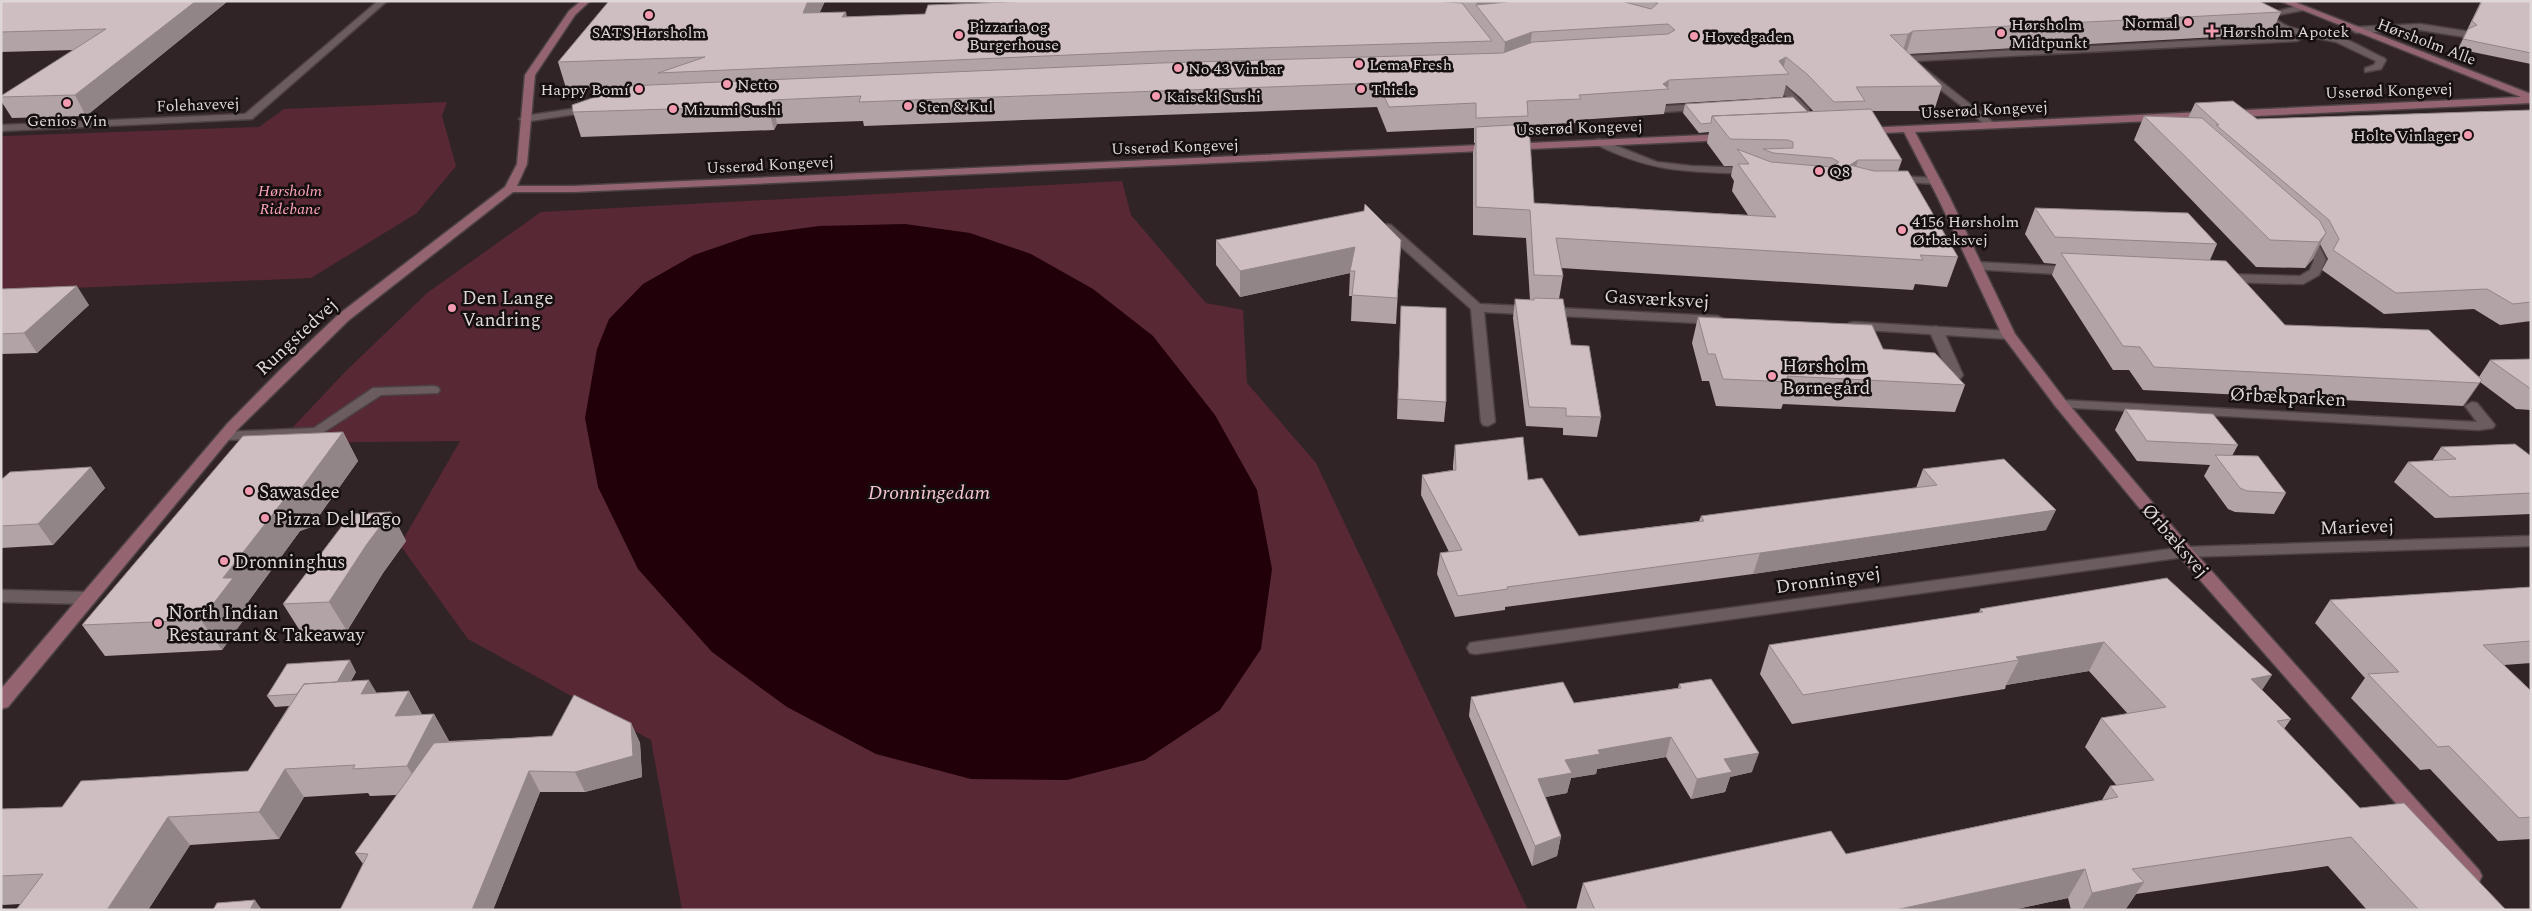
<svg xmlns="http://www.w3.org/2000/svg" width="2532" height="911" font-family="Spectral,serif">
  <rect width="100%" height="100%" fill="#312427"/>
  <path fill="#582835" d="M447,102l-5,14 14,50 -39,47 -106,65 -310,13v-153l3,-2 255,-9 25,-18z
    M1122,181l9,34 75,88 37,7 4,73 69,80 212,447h-846l-31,-170 -183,-101 -68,-94 60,-104 -182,2 67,-71 82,-79 114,-81z"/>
  <path fill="#22000a" d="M905,224l65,9 61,21 62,35 60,47 62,79 42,75 15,79 -11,80 -41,61 -75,50 -78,20 -96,-1 -95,-25 -89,-47 -75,-55 -74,-83 -40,-82 -13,-69 12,-69 12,-30 34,-35 51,-29 58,-20 67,-9z"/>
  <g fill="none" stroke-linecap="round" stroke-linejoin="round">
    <g stroke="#4c4144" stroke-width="3">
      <path id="lane" d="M2301,5l4,3 -1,2 -31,6c16,18 48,15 69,22 15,5 28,14 42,20l2,2 -5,9 -16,3v-4l9,-3 2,-4 -40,-19 -30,-6 -9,5 -382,20 79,62v4l-4,1 -89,-69 5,-3 389,-21 2,-1 -21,-6 -13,-13z
        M2420,24l45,7 5,3 -5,3 -45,-7 -64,3 -5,-3 5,-3z
        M1777,83h6l26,26v4h-8l-24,-26z
        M1703,104l5,3 -1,2 -42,3 -5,-3 5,-3z
        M1599,139l58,23 35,4 60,2 6,3 -6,3c-65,-3 -96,0 -157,-30v-4z
        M1896,176l40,2 6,3 -6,3 -44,-3 -2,-2z
        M1936,326l7,4 20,45 -2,3 -5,1 -7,-4 -20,-45z
        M433,386l5,1 2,3 -2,3 -57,2 -63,41 -93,4 -7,-4 7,-4 89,-4 59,-40z"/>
    </g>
    <g stroke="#4c4144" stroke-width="3">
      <path id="street" d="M378,1h9l-135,118 -251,12v-6l244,-11z
        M592,106l4,1v4l-72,11 -5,-3 5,-3z
        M1387,224l4,1 89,79 238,12 7,4 -7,4 -234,-12 11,110 -7,4 -5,-1 -2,-3 -10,-113 -88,-78 -2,-3z
        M2304,232l13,9 9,19 -7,15 -16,9 -80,-2 -6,-4 6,-4 77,2 10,-6 4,-10 -6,-14 -10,-10z
        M1976,262l96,5 6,4 -6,4 -100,-6 -2,-3z
        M1854,322l155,9 7,4 -7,4 -160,-10 -2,-3 2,-3z
        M2061,400l416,22 -12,-16 7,-4 5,1 18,22 -2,3 -14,2 -423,-23 -2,-3 2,-3z
        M2531,536v10l-346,11 -709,97 -6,-1 -3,-5 3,-5 6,-1 709,-95z
        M1,590l88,2 6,2 2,4 -2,4 -6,2 -88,-2z"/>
    </g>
    <g stroke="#4c4144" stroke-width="3">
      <path id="secondary" d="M581,1h9l-15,14 -40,60 -8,89 -10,22h57l1153,-52 5,3 -5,3 -1153,52h-61l-164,128 -112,110 -229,277 -7,2v-20l226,-265 53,-54 59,-56 166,-127 12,-23 8,-89 44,-64z
        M2280,1h12l239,93v9l-616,29 35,66 65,136 51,67 125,147 288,322 3,6 -3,6 -7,3 -7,-3 -286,-326 -123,-149 -54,-72 -64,-137 -34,-66 -39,2 -5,-3 5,-3 656,-31z"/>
    </g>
    <use href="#lane" fill="#6b5c5f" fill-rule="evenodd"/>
    <use href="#street" fill="#6b5c5f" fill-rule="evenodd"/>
    <use href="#secondary" fill="#946571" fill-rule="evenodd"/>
  </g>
  <path fill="#b2a3a6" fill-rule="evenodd" d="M1,1h227l-142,115 -74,2 -11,-17v-5l73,-46 -73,2z
    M825,1l-5,11 27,5 78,-3 109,-13h1225l22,11 -10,22 -362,20 33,32 -8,25h-62l30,49 -4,11 60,86 -11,30 -32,-3 -2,6 -352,-22 2,8 -4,23 12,46 30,72 -4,20 -34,-2v-7l-37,-2 -13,-108 2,-19 15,1 -4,-62 -53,-3v-82l2,-10h-1v-15l-87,4 -10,-25 -513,19 -1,-5 -86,3 -3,6 -193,7 -8,-25 89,-27 -96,3 -8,-26zM1786,85l15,13 13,14h-6l-123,-8 -2,9 16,20 10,-1 -2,11 17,23h9l-2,10 3,5 -2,10 16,24 -214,-12 -5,-78 49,-2v-3l86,-6 2,-10 117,-7z
    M2481,1h50v63l-73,-15z
    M2195,103l62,16 274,-9v211l-31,4 -26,-16 -90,5 -62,-44 6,-11 -8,-15 -8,16 -7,8 -49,-1 -122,-127 10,-24 44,2z
    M2035,208l182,36 -7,16 75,65 194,52 11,-17 41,-1v51l-15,-1 -36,-27 -17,24 -320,-16 -14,-20h-16l-61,-95 4,-11 -12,-1 -19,-29z
    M1216,240h185l-5,84 -45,-3 1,-25h-3l1,-23 -110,24 -24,-32z
    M1,289l88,16 -52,48 -36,1z
    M1401,306l45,96 -2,20 -47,-3 3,-93z
    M1698,317l185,32 82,36 -10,27 -172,-8 -2,5 -65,-3 -7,-25h-7l-10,-38z
    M2125,409l113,36 -6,11 54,37 -12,21 -39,-2 -7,-3 -24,-33 6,-11 -73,-4 -22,-31z
    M343,432l15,29 -47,66 -11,4 -52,71 4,6 -30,42 -117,6 -23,-31z
    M1455,445l73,35 51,56 120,-15 2,-5 215,-28 7,-19 123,61 -293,44 -248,33v3l-50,7 -18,-43 3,-21 9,-1 -28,-57 1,-20 31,-5v-5z
    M2441,447l90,9v58l-96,4 -41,-36 14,-20 24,-1z
    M91,467l14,21 -52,57 -52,3v-68z
    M391,512l15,29 -23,32 -36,58 -45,3 -19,-30z
    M2167,578l95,112 29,29 -7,10 76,79 146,102h-139l-39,-44 -192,28 -11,16h-54l-3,-12 -56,12h-436l7,-27 263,-29 256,-54 8,-14h7l-32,-39 16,-29 27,-4 -39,-43 -83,14 -1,4 -213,35 -32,-50 9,-29 210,-32 1,-4z
    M2531,587v76l-27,2 27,26v148l-33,2 -68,-72 -10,1 -69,-72 14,-20 -50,-55 15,-23z
    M356,672l-5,9 26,12 32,-2 13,24 12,-1 15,27 103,-5 79,-13 9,20 2,34 -57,15h-45l-47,118h-153l23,-46 -8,-11 42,-58 -27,1 -2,-3 -64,4 -25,42 -89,6 -42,65h-132l4,-6 -17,1 -2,-2v-94l61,-2 186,-36 41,-65 -14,1 -8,-11z
    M1679,684l73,88 -22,5 -5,15 -34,7 -25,-42 -69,12 -1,5 -25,4 -4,15 -22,4 16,39 -4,20 -25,10 -63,-150 2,-19 103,6 104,-15z"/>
  <path fill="#918587" d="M196,1h32l-142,115 -11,-21z
    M808,1h17l-17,36 -5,-24z
    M1477,1h47l-48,5z
    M846,12l5,24 -9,-19z
    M1913,31l-7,23 -5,3 7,-23z
    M1532,32l-3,23 -26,10 2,-23z
    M1786,57l-4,17 -3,-13z
    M1669,80l-1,9 -5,-5z
    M772,100l5,24 -3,6 -6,-24z
    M1858,160l-8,27v-22z
    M2326,233l-14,27 -7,8 14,-26z
    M1355,247l-5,26 -110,24v-26z
    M77,286l12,19 -52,48 -13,-20z
    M2482,380l-16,23 -3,3 16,-23z
    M343,432l15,29 -47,66 -11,4 -52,71 4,6 -30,42 -21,-30 22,-42 60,-77z
    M91,467l14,21 -52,57 -15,-21z
    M2056,510l-10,20 -293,44 7,-21z
    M391,512l15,29 -23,32 -36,58 -18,-29 38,-58z
    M2104,642l-15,29 -83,14 13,-25 -3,-3z
    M350,660l6,12 -19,31 -6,-11z
    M2272,675l-19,29 -2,-25z
    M369,680l16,27 -24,-13z
    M409,691l15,27 -29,-2z
    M434,714l15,27 -25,52 -17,-27z
    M631,723l9,20 2,34 -57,15 -10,-20z
    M1671,737l-5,20 -69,12 -1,5 -25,4 -4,15 -32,6 3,-20 27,-19 33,-10z
    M1759,753l-7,19 -22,5 -5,15 -34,7 6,-20 27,-20z
    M285,769l19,28 -25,42 -20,-27z
    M529,771l11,21 -47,118h-21z
    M168,817l22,28 -42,65h-41z
    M1561,836l-4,20 -25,10 3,-20z
    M2085,869l-17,29 -56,12h-117z
    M2144,882l-19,28h-43l10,-17z
    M255,900l7,10h-12z"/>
  <path fill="#cfbec1" stroke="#918587" d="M1,1h195l-121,94 -74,2v-1l105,-67 -105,3z
    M609,1h199l-5,12 43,-1 -4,5 83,-3 3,-9 106,-4h398l30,2 30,38 -332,10 -502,22 47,-16 -147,5z
    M1509,1h112l30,8 7,-6 -7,-2h608l22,11 -368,19 -5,3 -18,1 52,51 -86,1 9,14 -31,1 -27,-28 -21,-17 -7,4 10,13 -120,6 -6,4 6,5 -90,6 2,4 -54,2 1,15 -52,2v-15l-87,4 -11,-24 -519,19 2,-6 -89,4 -4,6 -195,6 -1,-7 55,-19 533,-23 343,-10 30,-11 135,-8 7,-4 -7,-6 -136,8 -27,10 -29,-37 31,-3z
    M2482,1h49v52l-68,-14 5,-10 9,-4 -5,-4z
    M1793,97l15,15 -96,4 -1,7 -10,1 -16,-20z
    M2233,101l24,18 274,-9v192l-18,2 -26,-15 -91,4 -63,-43 6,-11 -10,-19 -113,-95h3l-24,-22z
    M1871,109l31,51h-44l-8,5 24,6h34l50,86 -38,-2 3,5 -367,-22 7,38 -29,-1 -4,-65 -54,-3v-80l53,-3 5,79 242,14 -38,-53h11l-12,-15 34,13 60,5 8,-5 -7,-4 -59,-5 -10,-4 30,-1v-6l-5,-2 -58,-1 -18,-23z
    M2144,116l58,2 118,103 6,12 -7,9 -49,-2z
    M1365,204l36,36 -4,58 -45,-3 3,-24h-5l5,-24 -115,24 -24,-31 148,-29z
    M2035,208l153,5 29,31 -162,-7z
    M2061,253l165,8 59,64 144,5 53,50 -3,3 -325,-16 -14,-20 -17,-1z
    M77,286l-53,47 -23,1v-45z
    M1534,298l29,1 8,46 18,1 12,71 -35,-1v-8l-37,-1 -14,-108 19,1z
    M1401,306l45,2v94l-48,-3z
    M1698,317l174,8 11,24 52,4 30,32 -178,-9 2,6 -66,-3 -8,-25h-7z
    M2531,359v30l-41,-29z
    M2125,409l88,5 25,31 -91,-4z
    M343,432l-48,65 -12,4 -60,77h10l-32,42 -119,5 161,-189z
    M1523,437l5,43 14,-2 37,58 125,-15 -3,-5 236,-31 -14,-16 81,-10 52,51 -296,43 -253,34 1,2 -50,7 -18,-43 22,-3 -40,-75 34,-5 -1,-25z
    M2515,444l16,12v37l-81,4 -42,-35 48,-3 -15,-12z
    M2215,455l43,1 28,37 -39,-2 -7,-3z
    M91,467l-53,57 -37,2v-46l9,-8z
    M391,512l-24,32 -38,58 -46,2 68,-90z
    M2167,578l105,97 -21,4 40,40 -14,2 83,87 44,-5 102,107h-87l-68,-73 -219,32 12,13 -52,11 -7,-24 -190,41h-300l-12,-27 248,-52 15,23 272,-57 -8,-11 44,-6 -53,-62 65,-11 -62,-65 -88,15 3,3 -216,35 -34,-50 214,-33 -3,-3z
    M2531,587v54l-48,4 48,46v126l-12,1 -70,-72 -11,1 -70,-73 31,-2 -69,-72z
    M350,660l-13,22 -33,2 -7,10 -30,2 20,-32z
    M1711,679l48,74 -35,6 8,13 -35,7 -26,-42 -73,13 2,4 -35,6 7,13 -34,6 23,57 -26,10 -64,-149 92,-15 11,21 107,-15 -2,-4z
    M369,680l-8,14 48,-3 -14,25 39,-2 -27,52 -54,3 2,-4 -70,4 -26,43 -91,5 -61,93h-91l27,-36 -42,2v-67l61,-2 19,-26 167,-10 56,-87z
    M574,695l57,28 2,33 -58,16 -46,-1 -57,139h-132l28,-56 -13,-1 79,-110 118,-7z
    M255,900l-5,10h-37l4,-7z"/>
  <g fill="#f29aaf" stroke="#150f10" stroke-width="2">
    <circle cx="649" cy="15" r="5"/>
    <circle cx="2188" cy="22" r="5"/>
    <path d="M2209.5 23.5h5v5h5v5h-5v5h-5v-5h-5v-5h5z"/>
    <circle cx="2001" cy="33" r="5"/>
    <circle cx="959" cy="35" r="5"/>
    <circle cx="1694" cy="36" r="5"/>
    <circle cx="1359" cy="64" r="5"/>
    <circle cx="1178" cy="68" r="5"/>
    <circle cx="727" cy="84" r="5"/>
    <circle cx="639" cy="89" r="5"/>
    <circle cx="1361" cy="89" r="5"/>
    <circle cx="1156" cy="96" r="5"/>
    <circle cx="67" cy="103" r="5"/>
    <circle cx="908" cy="106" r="5"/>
    <circle cx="673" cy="109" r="5"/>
    <circle cx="2468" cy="135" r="5"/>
    <circle cx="1819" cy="171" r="5"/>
    <circle cx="1902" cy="230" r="5"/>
    <circle cx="452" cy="308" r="5"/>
    <circle cx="1772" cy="376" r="5"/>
    <circle cx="249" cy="491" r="5"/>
    <circle cx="265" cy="518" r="5"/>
    <circle cx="224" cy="561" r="5"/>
    <circle cx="158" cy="623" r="5"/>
  </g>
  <g text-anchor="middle" stroke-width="5" stroke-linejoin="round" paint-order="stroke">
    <g font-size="16" fill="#dfd6d8" stroke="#150f10" text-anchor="start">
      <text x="2178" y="28" text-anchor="end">Normal</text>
      <text x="2011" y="30">Hørsholm<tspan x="2011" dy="18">Midtpunkt</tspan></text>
      <text x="969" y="32">Pizzaria og<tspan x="969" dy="18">Burgerhouse</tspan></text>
      <text x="2222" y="37">Hørsholm Apotek</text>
      <text x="649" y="38" text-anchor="middle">SATS Hørsholm</text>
      <text x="1704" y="42">Hovedgaden</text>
      <text x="1369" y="70">Lema Fresh</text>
      <text x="1188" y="74">No 43 Vinbar</text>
      <text x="737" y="90">Netto</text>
      <text x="629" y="95" text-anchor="end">Happy Bomí</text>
      <text x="1371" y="95">Thiele</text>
      <text x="1166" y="102">Kaiseki Sushi</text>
      <text x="918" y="112">Sten &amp; Kul</text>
      <text x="683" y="115">Mizumi Sushi</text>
      <text x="67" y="126" text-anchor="middle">Genios Vin</text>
      <text x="2458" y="141" text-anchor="end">Holte Vinlager</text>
      <text x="1829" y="177">Q8</text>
      <text x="1912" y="227">4156 Hørsholm<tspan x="1912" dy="18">Ørbæksvej</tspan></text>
    </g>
    <g font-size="16" fill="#dfd6d8" stroke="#150f10">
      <text transform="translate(2427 41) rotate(21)" y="6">Hørsholm Alle</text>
      <text transform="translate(2389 90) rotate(-2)" y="6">Usserød Kongevej</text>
      <text transform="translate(198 104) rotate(-2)" y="6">Folehavevej</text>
      <text transform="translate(1984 109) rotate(-3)" y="6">Usserød Kongevej</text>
      <text transform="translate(1579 127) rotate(-2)" y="6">Usserød Kongevej</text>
      <text transform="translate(1175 146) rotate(-2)" y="6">Usserød Kongevej</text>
      <text transform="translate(770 164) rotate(-3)" y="6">Usserød Kongevej</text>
    </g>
    <g font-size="16" font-style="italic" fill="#fea4b9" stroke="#150f10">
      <text x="290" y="196">Hørsholm<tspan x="290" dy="18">Ridebane</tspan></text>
    </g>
    <g font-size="19" fill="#dfd6d8" stroke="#150f10" text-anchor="start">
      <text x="462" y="304">Den Lange<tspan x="462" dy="22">Vandring</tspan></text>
      <text x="1782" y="372">Hørsholm<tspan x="1782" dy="22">Børnegård</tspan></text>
      <text x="259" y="498">Sawasdee</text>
      <text x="275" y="525">Pizza Del Lago</text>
      <text x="234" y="568">Dronninghus</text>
      <text x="168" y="619">North Indian<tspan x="168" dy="22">Restaurant &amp; Takeaway</tspan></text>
    </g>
    <g font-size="19" fill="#dfd6d8" stroke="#150f10">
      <text transform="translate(1657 298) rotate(3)" y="7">Gasværksvej</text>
      <text transform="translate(296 336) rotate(-43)" y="7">Rungstedvej</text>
      <text transform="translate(2288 396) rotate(3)" y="7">Ørbækparken</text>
      <text transform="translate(2357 526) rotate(-2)" y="7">Marievej</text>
      <text transform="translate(2176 540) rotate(49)" y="7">Ørbæksvej</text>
      <text transform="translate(1828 579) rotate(-8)" y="7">Dronningvej</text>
    </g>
    <g font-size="20" font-style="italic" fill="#f4c5ce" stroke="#150f10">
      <text x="929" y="499">Dronningedam</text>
    </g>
  </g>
  <rect width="2532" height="911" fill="none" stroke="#dfd6d8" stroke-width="5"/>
</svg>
